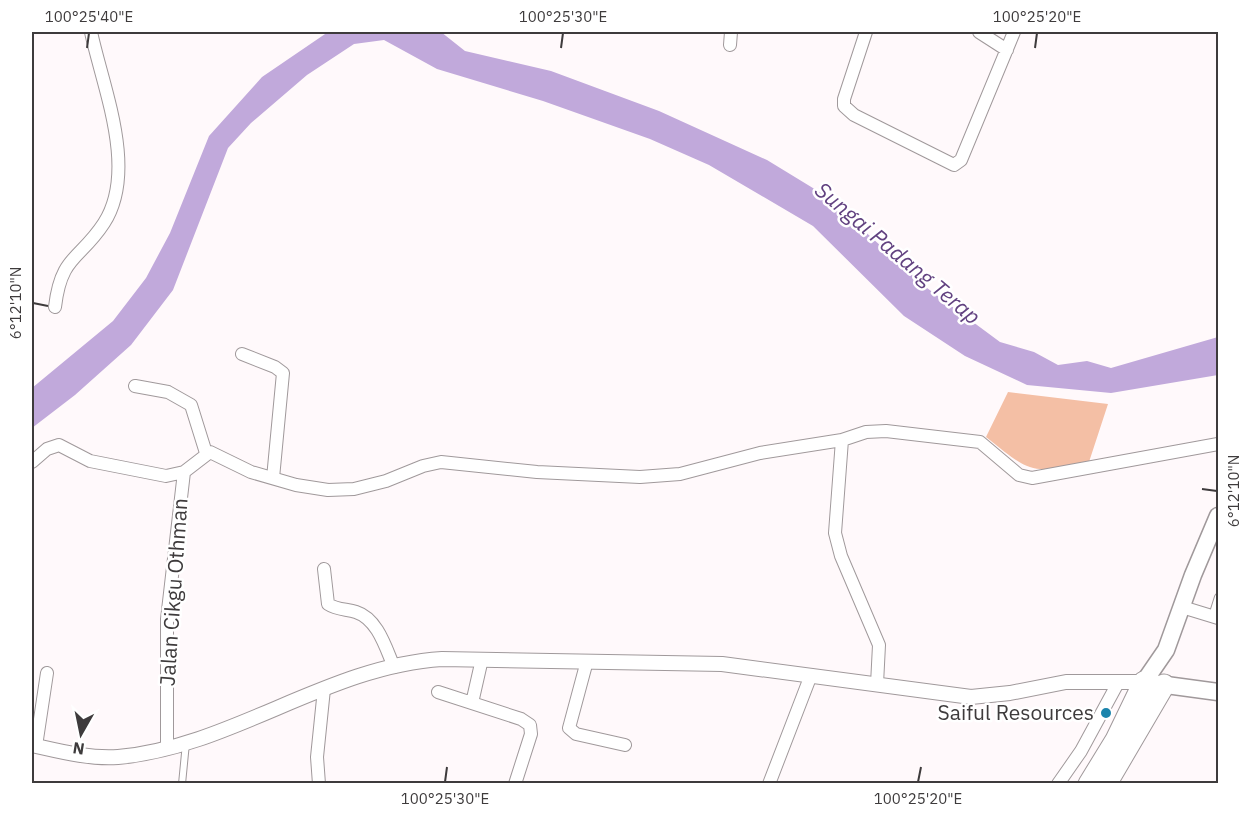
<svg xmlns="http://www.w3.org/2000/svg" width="1250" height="815" font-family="'IBM Plex Sans',sans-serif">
  <rect width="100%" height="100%" fill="#fff9fb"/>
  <path fill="#f4bfa5" d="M1008,392l100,12 -19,58c-58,12 -57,12 -103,-25z"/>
  <path fill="#c1a9db" d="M328,32h113l24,19 86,20 108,40 108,49 59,36 101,92 73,54 34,10 24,13 29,-4 24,7 107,-31v38l-107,18 -84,-8 -62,-29 -61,-40 -91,-90 -104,-61 -59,-26 -107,-38 -106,-32 -53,-29 -30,4 -47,31 -56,48 -23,25 -55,142 -42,55 -56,50 -43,33v-40l81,-67 33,-43 24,-45 39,-97 53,-59z"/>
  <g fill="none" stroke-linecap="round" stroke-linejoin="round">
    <g stroke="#a0999b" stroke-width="8">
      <path id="service" d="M1212,616l6,-19
        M182,784l4,-41"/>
    </g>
    <g stroke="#a0999b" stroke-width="14">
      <path id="minor" d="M866,32l-22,67v7l10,9 100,50 7,-5 53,-128
        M979,32l28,18
        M730,45l1,-13
        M55,307c6,-52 25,-47 49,-84 34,-53 -1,-135 -13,-191
        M242,354l33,13 8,6 -10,105
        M135,386l33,6 23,13 15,48
        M842,440l-7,93 6,23 38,89 -2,39
        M32,462l15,-13 12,-4 31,16 76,15 18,-4 26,-20 41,20 45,13 32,5 26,-1 32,-8 37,-15 18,-4 96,10 103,5 40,-3 80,-21 82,-13 24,-8 20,-1 94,11 39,33 13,3 186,-34
        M324,569l4,35c9,6 19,5 28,8 22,7 30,37 38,55
        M1182,607l36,11
        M587,661l-18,67 7,6 49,11
        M438,692l83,27 9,6 1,9 -16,50
        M472,703l10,-44
        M36,746l11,-73
        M167,747v-128l17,-147
        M319,784l-2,-27 7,-68
        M769,784l42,-109
        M1058,784l23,-33 38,-70"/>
    </g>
    <g stroke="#a0999b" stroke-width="16">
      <path id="tertiary" d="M32,745c27,6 57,14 86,12 113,-10 210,-91 324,-98l280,5 249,33 39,-4 56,-11h78"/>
    </g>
    <g stroke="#a0999b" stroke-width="19">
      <path id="secondary" d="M1218,516l-25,59 -27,75 -22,32 74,10"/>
    </g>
    <g stroke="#a0999b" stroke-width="23">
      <path id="motorway" d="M1089,784l27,-44 28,-58
        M1106,784l58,-99"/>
    </g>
    <use href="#service" stroke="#fff" stroke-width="6"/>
    <use href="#minor" stroke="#fff" stroke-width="12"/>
    <use href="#tertiary" stroke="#fff" stroke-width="14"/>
    <use href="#secondary" stroke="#fff" stroke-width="16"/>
    <use href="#motorway" stroke="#fff" stroke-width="21"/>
  </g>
  <path fill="none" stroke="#3e3b3c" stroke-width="2" d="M87,48l2,-15M561,48l2,-15M1035,48l2,-15M33,303l15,3M1202,489l15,2M445,782l2,-15M918,782l3,-15"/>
  <circle fill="#1b84ac" stroke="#fff" stroke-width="2" cx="1106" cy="713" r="6"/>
  <g text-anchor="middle" stroke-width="5" stroke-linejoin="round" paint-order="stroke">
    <g font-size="21" fill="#3e3b3c" stroke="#fff">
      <text transform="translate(174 592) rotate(-86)" y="7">Jalan Cikgu Othman</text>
    </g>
    <g font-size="21" fill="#3e3b3c" stroke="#fff" text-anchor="end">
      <text x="1094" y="720">Saiful Resources</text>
    </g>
    <g font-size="22" font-style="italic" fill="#624281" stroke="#fff">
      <text transform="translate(898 253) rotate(40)" y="8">Sungai Padang Terap</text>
    </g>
  </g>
  <rect width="1250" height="815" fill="none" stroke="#ffffff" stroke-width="66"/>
  <g transform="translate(81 734) rotate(189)" stroke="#ffffff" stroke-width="4.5" paint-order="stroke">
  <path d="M0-4.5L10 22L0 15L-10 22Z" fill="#3e3b3c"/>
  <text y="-9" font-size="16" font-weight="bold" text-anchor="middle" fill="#3e3b3c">N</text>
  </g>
  <rect x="33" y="33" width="1184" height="749" fill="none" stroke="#3e3b3c" stroke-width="2"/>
  <g font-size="15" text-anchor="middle" fill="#3e3b3c">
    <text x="89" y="22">100°25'40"E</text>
    <text x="563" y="22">100°25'30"E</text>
    <text x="1037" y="22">100°25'20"E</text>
    <text transform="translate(16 303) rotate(-90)" y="5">6°12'10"N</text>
    <text transform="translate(1234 491) rotate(-90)" y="5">6°12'10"N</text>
    <text x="445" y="804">100°25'30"E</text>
    <text x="918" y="804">100°25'20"E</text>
  </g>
</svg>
